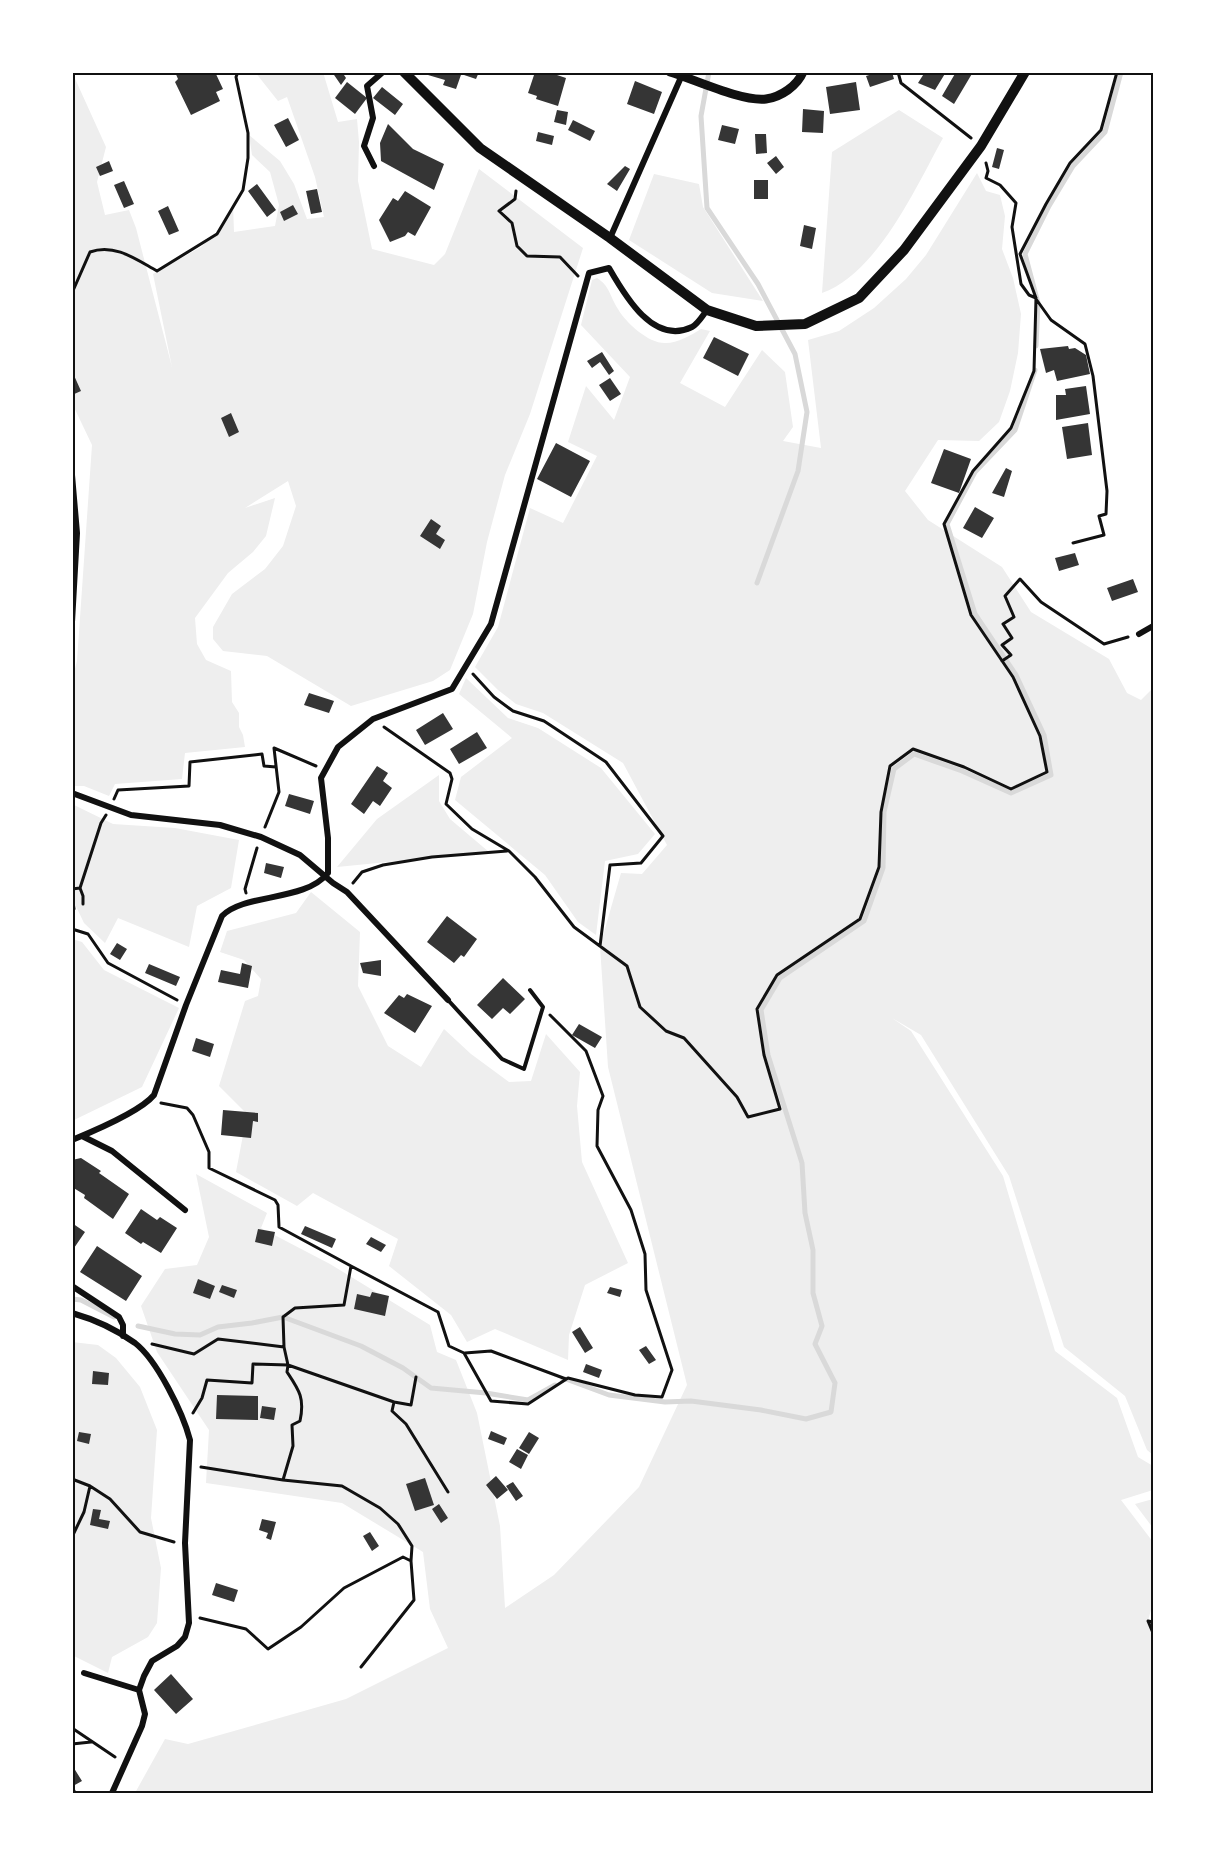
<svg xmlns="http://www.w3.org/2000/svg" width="1225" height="1865" font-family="Jost,sans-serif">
  <rect width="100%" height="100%" fill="#fff"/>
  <path fill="#eee" d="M72,72l34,75 -9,35 8,33 24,-5 7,18 36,139 -19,-93 48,-27 15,-14 17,-28 1,27 41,-6 4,-21 -9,-33 -18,-17 -3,-20 31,26 14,23 13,35 17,-2 -9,-40 -28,-80 -9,4 -23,-29h68l15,50 19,-3 2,23 -1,39 14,68 62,16 11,-11 34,-85 104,79 -53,166 -25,61 -18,67 -14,72 -23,56 -17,11 -82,25 -84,-50 -44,-5 -10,-12v-12l19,-33 33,-25 18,-23 13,-40 -8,-25 -43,27 30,-10 -9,38 -13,16 -25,21 -33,45 2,26 9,16 25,11 1,31 7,11v14l4,8 2,12 -60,6 -3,26 -67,5 -6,12 -25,-10h-12v-106l5,-19 15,-216 -20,-42z
    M899,110l44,28c-27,49 -66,136 -121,155l10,-141z
    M977,173l9,18 14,4 5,21 -3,33 11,29 8,36 -3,39 -8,38 -11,31 -20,19 -41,-1 -33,51 23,29 74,47 29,45 78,47 18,34 14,7 12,-12v767l-6,-5 -22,-54 -61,-49 -55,-171 -88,-141 -29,-17 19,13 92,145 52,175 62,47 21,59 15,9v24l-32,10 32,42v60l-5,19 5,12v160h-1018l30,-54 23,5 158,-45 102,-51 -18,-39 -7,-57 -81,-49 -136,-20 3,-53 -52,-78 -16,-46 24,-37 32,-4 12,-28 -13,-63 71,39 -6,15 69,36 100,61 7,27 19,8 21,53 23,113 5,82 49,-33 85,-88 48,-102 -79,-318 -8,-121 21,-73 21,1 25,-29 -44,-82 -80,-50 -27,-9 -18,-14 -23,-23 23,-40 32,-119 33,15 34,-67 -29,-14 18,-56 28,34 16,-43 -49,-52 11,-45 5,-2c13,8 13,19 21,31 8,14 31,35 48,34 11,0 26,-8 35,-14l9,2 -30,52 45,24 37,-57 23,22 8,55 -10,14 38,7 -13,-108 31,-9 35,-23 32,-29 20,-24z
    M654,174l45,10 4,23 60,94 -51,-8 -83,-53z
    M466,678l42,40 30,10 63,40 54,66 -17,20 -33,7 -9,74 -18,-13 -33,-47 -90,-75 6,-23 51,-39 -53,-44z
    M439,775v26l11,18 39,33 -152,15 40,-48z
    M72,804l41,20 62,4 64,12 -8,48 -34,18 -8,41 -71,-29 -13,25 -21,-20 -12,-25z
    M311,892l49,40 -2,54 30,60 33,21 23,-38 27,25 38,28 22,-1 15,-47 34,38 -3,34 5,56 46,101 -43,22 -16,50 -1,25 -73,-31 -28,13 -16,-27 -62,-49 9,-27 -85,-46 -16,13 -61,-34 11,-58 -28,-28 26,-85 13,-5 3,-17 -17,-19 -24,-8 7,-21 69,-18z
    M72,939l10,3 22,28 75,38 -37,79 -70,34z
    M72,1342l26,3 18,13 24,29 17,43 -6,88 10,50 -4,55 -9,14 -36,20 -4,16 -36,-18z
    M1153,1499v29l-18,-24z"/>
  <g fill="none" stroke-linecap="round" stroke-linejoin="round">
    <path stroke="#d9d9d9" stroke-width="5" d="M709,72l-8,44 6,92 51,76 37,70 12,58 -9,59 -41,112
      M1036,346l2,-43 -13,-49 24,-48 24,-40 32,-34 16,-60
      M72,1299l9,1 33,17
      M138,1326l37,8 25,1 18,-8 34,-4 31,-6 78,29 42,22 28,20 55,5 42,7 27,-15
      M563,1380l3,-1 43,16 56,7 26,-1 70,9 45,9 25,-7 4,-29 -20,-39 7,-18 -9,-33v-43l-8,-37 -3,-50 -34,-108 -7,-45 19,-32 84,-57 19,-53 1,-56 10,-43 20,-15 48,17 49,22 40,-18 -7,-40 -28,-60 -41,-61 -28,-90 28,-52 40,-42 20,-60"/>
  </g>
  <path fill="#353535" d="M175,72h40l8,17 -7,3 4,9 -29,14 -16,-33 3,-3z
    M332,72h10l4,6 -5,7z
    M429,72h33l-6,17 -13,-4 2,-5 -17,-5z
    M465,72h14l-3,7 -12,-4z
    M535,72h13l18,6 -8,28 -22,-7 1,-3 -9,-3z
    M879,72h13l2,7 -24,8 -4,-11z
    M925,72h21l-11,18 -17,-7z
    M956,72h17l-19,32 -12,-8z
    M635,81l27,11 -8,22 -27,-10z
    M347,82l20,16 -12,16 -20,-16z
    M856,82l4,28 -30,4 -4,-27z
    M382,87l21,17 -8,11 -22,-17z
    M803,109l21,2 -1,22 -21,-1z
    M557,110l11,2 -2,13 -12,-3z
    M288,118l11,22 -13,7 -12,-22z
    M573,120l22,11 -5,10 -22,-11z
    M388,124l25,25 31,15 -10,26 -53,-29 -1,-18z
    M722,125l17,4 -4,15 -17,-4z
    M538,132l16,4 -2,9 -16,-4z
    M755,134h11l1,19 -11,1z
    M997,148l7,2 -5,19 -7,-2z
    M776,156l8,11 -8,7 -9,-11z
    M109,161l4,10 -13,5 -4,-9z
    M625,166l5,3 -13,22 -10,-7z
    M754,180h14v19h-14z
    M124,181l10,23 -10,4 -10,-23z
    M257,184l19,26 -9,7 -19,-26z
    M317,189l5,23 -11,2 -5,-23z
    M405,191l26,16 -16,29 -7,-4 -3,4 -15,6 -11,-22 14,-22 5,3z
    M293,205l5,9 -14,7 -4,-9z
    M168,206l11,25 -10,4 -11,-24z
    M804,225l12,3 -4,21 -12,-3z
    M714,337l35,17 -11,22 -35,-18z
    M1068,346l1,3 6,-1 11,7 4,19 -33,7 -3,-11 -8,3 -6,-24z
    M602,352l12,19 -5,4 -9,-13 -8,6 -5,-7z
    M72,371l9,20 -9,4z
    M610,378l11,16 -11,7 -11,-16z
    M1086,386l4,28 -34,6v-25h10l-1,-6z
    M231,413l8,19 -10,5 -8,-19z
    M1088,423l4,32 -25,4 -5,-32z
    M556,443l34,18 -19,36 -34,-18z
    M944,449l27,10 -12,34 -28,-10z
    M1006,468l6,3 -8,26 -12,-4z
    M975,507l19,11 -12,20 -19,-10z
    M431,519l10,7 -5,8 9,6 -5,9 -20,-13z
    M1075,553l4,12 -20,6 -4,-13z
    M1133,579l5,13 -26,9 -5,-13z
    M309,693l25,8 -5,12 -25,-8z
    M443,713l10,16 -28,16 -9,-15z
    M477,732l10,16 -28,16 -9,-15z
    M377,766l11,7 -5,8 9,7 -12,18 -7,-5 -9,13 -13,-10z
    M289,794l25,7 -4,13 -25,-8z
    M266,863l18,4 -3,11 -17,-5z
    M447,916l30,23 -13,18 -3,-2 -7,8 -27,-21z
    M117,943l10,6 -7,11 -10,-6z
    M381,960v16l-18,-3 -3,-10z
    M242,963l10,3 -4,22 -30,-6 3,-12 19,4z
    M149,964l31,13 -4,9 -31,-13z
    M503,978l22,21 -15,15 -7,-6 -11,11 -15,-14z
    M407,994l25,12 -17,27 -31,-20 15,-18 5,3z
    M579,1024l23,13 -7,11 -23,-13z
    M196,1038l18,6 -4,13 -18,-6z
    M223,1110l35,3v9l-5,-1 -2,17 -30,-3z
    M81,1158l20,13 -2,2 30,21 -16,25 -29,-21 1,-3 -13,-8v-27z
    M141,1209l16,11 3,-3 17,11 -16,25 -18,-11 -2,2 -16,-11z
    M72,1223l13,9 -13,19z
    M305,1226l31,13 -4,9 -31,-14z
    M258,1229l17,3 -3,14 -17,-4z
    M371,1237l15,8 -5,7 -15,-8z
    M97,1246l45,30 -16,25 -46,-29z
    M198,1279l17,7 -5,13 -17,-6z
    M222,1285l15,5 -3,8 -15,-6z
    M610,1287l12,3 -2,7 -13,-4z
    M372,1292l17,4 -4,20 -31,-7 3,-15 13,3z
    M580,1327l13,21 -8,5 -13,-21z
    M646,1346l10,14 -7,4 -10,-14z
    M586,1364l16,6 -3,8 -16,-6z
    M93,1371l16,2 -1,12 -16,-1z
    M217,1395l41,1v24l-42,-1z
    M262,1406l14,2 -2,12 -14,-2z
    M491,1431l16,7 -3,7 -16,-6z
    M79,1432l12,2 -2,10 -12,-3z
    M529,1432l10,6 -10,16 -10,-6z
    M517,1449l11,6 -7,14 -12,-7z
    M496,1476l12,14 -11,9 -11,-14z
    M425,1478l9,27 -19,6 -9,-27z
    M513,1482l10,14 -7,5 -10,-15z
    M439,1504l9,14 -7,5 -9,-14z
    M93,1509l8,1 -2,9 11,2 -2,8 -18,-4z
    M262,1519l14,3 -5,18 -5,-2 2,-5 -9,-3z
    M370,1532l9,14 -7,5 -9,-15z
    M216,1583l22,7 -4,12 -22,-7z
    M171,1674l22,25 -17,15 -22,-24z
    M72,1765l10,16 -9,5 4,7h-5z"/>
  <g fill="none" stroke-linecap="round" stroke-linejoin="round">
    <path stroke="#111" stroke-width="3" d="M898,72l3,11 70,55
      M986,163l2,8 -2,7 14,7 16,18 -4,24 9,57 8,11 7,3
      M516,191l-1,8 -16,12 13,12 5,23 10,10 33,1 18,19
      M72,293l18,-41c25,-9 47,8 67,19l60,-37 26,-44 5,-32v-25l-12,-56 2,-5
      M1036,299l15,21 34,24 8,32 14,115 -1,23 -7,2 5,19 -31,8
      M1002,661l9,-6 -9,-10 10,-7 -9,-14 11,-7 -9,-21 15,-17 21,23 63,42 24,-7
      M473,674l21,23 19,14 31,10 62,41 57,74 -22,27 -31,2 -10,81
      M384,727l66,46 2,6 -6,25 26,25 37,22 26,26 39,50 53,39 13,41 26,24 18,7 53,59 11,20 32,-8 -16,-54 -7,-46 20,-34 83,-56 19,-52 2,-55 9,-46 23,-17 51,18 47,22 36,-17 -7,-36 -27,-59 -42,-62 -27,-91 29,-53 38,-43 23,-57 2,-73 -16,-44 26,-50 24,-41 31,-33 16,-58
      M114,799l4,-9 71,-4 1,-24 72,-8 2,12 12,1
      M265,827l14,-35 -5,-44 42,18
      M353,883l9,-11 21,-7 49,-8 75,-6
      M80,888l3,8v8
      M72,889l8,-1 21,-65 5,-8
      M246,893l-1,-4 12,-41
      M72,894l2,15 -2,1
      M72,929l16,5 20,29 69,37
      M351,1266l87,46 11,34 15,7 27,48 37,3 40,-26 67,17 27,2 10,-27 -26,-80 -1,-36 -14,-44 -34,-64 1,-36 5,-14 -17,-45 -36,-36
      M152,1344l42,10 24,-15 66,8 -1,-30 12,-9 49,-3 7,-39 -72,-39 -1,-22 -3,-5 -66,-32v-16l-16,-37 -6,-7 -26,-5
      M284,1347l4,18 106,37 -2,9 14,13 42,68
      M465,1353l26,-2 75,28
      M394,1402l17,3 5,-28
      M193,1413l9,-15 5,-18 45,3 1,-19 35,1 -1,7c12,18 18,26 13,49l-8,4 1,21 -10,34
      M201,1467l82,13 59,6 38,22 18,16 14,22 -1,15 3,39 -53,67
      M72,1479l18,7 20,13 30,33 34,10
      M72,1537l12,-25 6,-26
      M200,1618l46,11 22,20 33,-22 43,-39 59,-31 8,4
      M1153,1622l-5,-1 5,12
      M72,1728l43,29
      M72,1744l19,-2"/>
    <path stroke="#111" stroke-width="4" d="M448,1000l54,59 22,10 19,-62 -13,-17"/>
    <path stroke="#111" stroke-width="6" d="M374,166l-10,-20 9,-28 -6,-32 16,-14
      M610,238l72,-163
      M72,475l5,58 -5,89
      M1139,634l14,-8
      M72,793l59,22 89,10 41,12 39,18 33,28 14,9 101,108
      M82,1136l30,15 73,59
      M72,1140c22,-9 68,-28 82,-45l32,-90 36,-89c22,-23 83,-14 106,-43v-35l-7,-60 17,-31 35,-28 79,-30 39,-65 98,-351 20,-5c15,26 44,78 83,59 6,-3 11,-12 15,-17
      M72,1286l47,31 4,8v11
      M72,1313c21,6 45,17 63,30 22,17 48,70 55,97l-5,103 4,80 -4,14 -8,9 -25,15 -8,15 -5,14 6,24 -3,12 -30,67
      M84,1673l55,17"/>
    <path stroke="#111" stroke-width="9" d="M670,72c24,7 72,30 96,27 15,-2 31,-13 37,-27"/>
    <path stroke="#111" stroke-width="10" d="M404,72l76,76 130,90 97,72 49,16 49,-2 54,-26 45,-48 77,-104 44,-74"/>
  </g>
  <rect width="1225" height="1865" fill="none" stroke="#ffffff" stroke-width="147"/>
  <rect x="74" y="74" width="1078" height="1718" fill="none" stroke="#111" stroke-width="2"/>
</svg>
